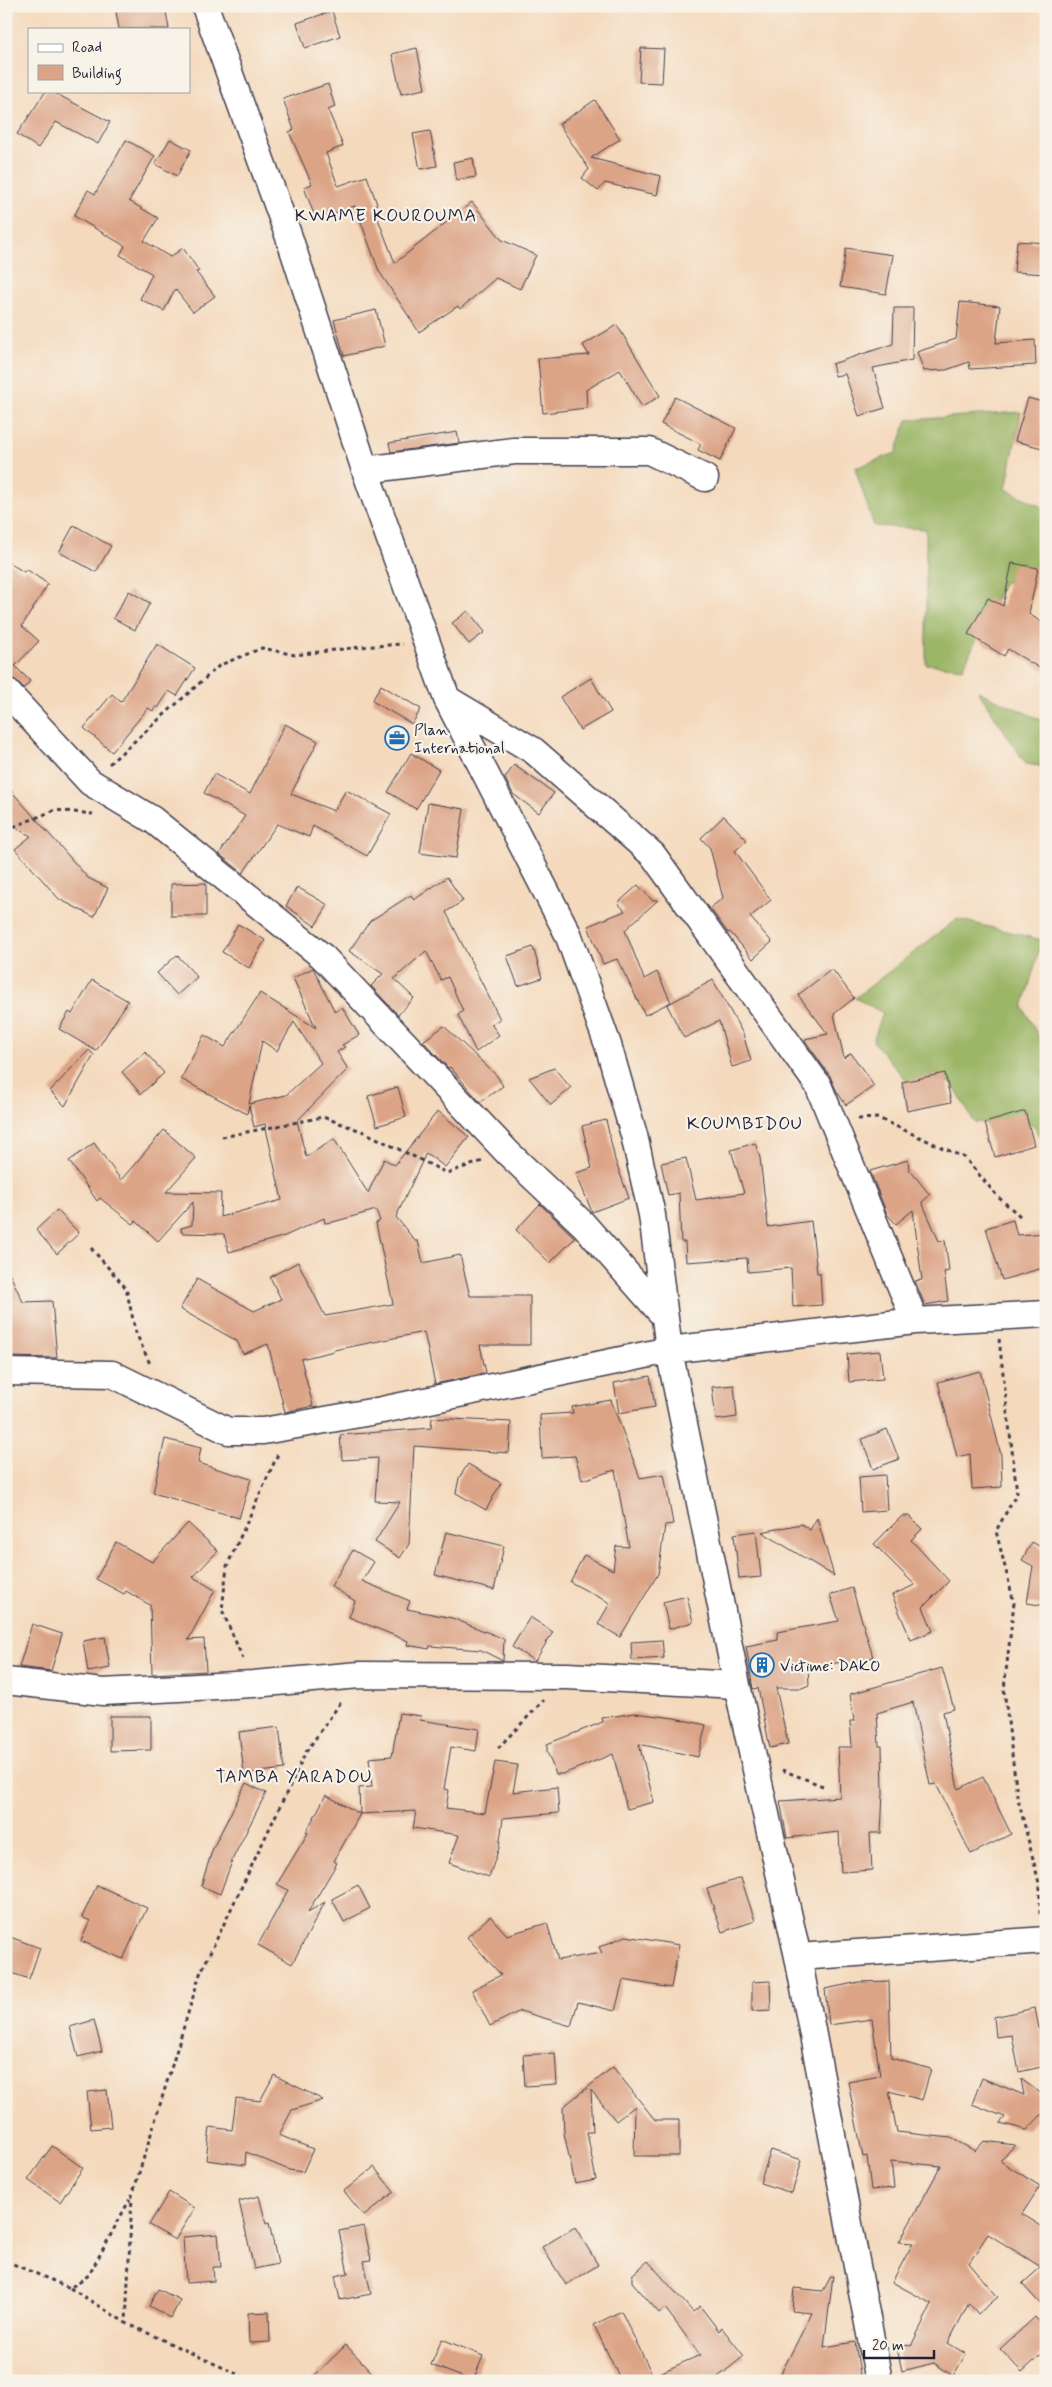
<svg xmlns="http://www.w3.org/2000/svg" width="1052" height="2387" font-family="Mynerve,sans-serif">
  <rect width="100%" height="100%" fill="#f7f3e8"/>
  <filter id="ink" filterUnits="userSpaceOnUse"><feTurbulence type="fractalNoise" baseFrequency=".02" numOctaves="2"/><feDisplacementMap in="SourceGraphic" scale="10" xChannelSelector="R" yChannelSelector="G"/><feConvolveMatrix kernelMatrix="1 2 1 2 8 2 1 2 1" color-interpolation-filters="sRGB"/></filter>
  <filter id="wash" filterUnits="userSpaceOnUse"><feTurbulence type="fractalNoise" baseFrequency=".0096" numOctaves="4" result="noise"/><feDisplacementMap in="SourceGraphic" scale="20" xChannelSelector="R" yChannelSelector="G"/><feGaussianBlur stdDeviation="1.12" result="paint"/><feColorMatrix in="noise" values="0 0 0 0 0 0 0 0 0 0 0 0 0 0 0 0 0 1.4 0 .05"/><feComposite in="paint" operator="in"/></filter>
  <g filter="url(#wash)">
    <rect width="100%" height="100%" fill="#f4d9bc"/>
    <path fill="#9cb668" stroke="#5f6c52" d="M1021,412l-15,77 40,20v44l-16,29h-26l-41,86 -37,-4v-135l-52,-3 -19,-58 41,-15 11,-33z
      M978,691l68,31v45l-20,-3z
      M957,919l85,21 -19,67 23,43v97l-13,-22 -59,-3 -23,-40 -41,3 -37,-44 10,-28 -28,-15z"/>
    <g id="blocks">
      <path fill="#dca487" fill-rule="evenodd" d="M115,6h50l4,23h-50z
        M332,11l8,25 -35,12 -8,-25z
        M417,48l8,41 -24,5 -9,-40z
        M641,48l23,1 -2,34 -23,-1z
        M328,84l7,23 -7,3 15,36 -17,7 12,33 29,-10 10,28 -4,2 22,57 77,-61 30,38 34,15 -16,34 -24,-11 -36,31 -2,-3 -39,26 -40,-61 -24,-65 -39,14 -12,-33 8,-3 -23,-52 5,-2 -11,-31z
        M46,91h5l59,31 -12,22 -42,-22 -18,26 -21,-14z
        M595,100l25,39 -29,19 70,18 -4,19 -52,-12 -7,8 -16,-13 7,-9 -30,-45z
        M430,131l7,35 -17,3 -7,-35z
        M170,139l21,11 -14,26 -22,-12z
        M126,140l29,16 -26,45 29,17 -14,23 26,16 13,-9 16,23 -3,1 19,24 -22,16 -18,-23 -11,22 -24,-12 12,-25 -32,-19 5,-9 -51,-30 14,-26 7,4z
        M473,158l3,19 -20,3 -3,-18z
        M1017,241l29,2v31l-32,-2z
        M846,248l47,7 -7,39 -46,-7z
        M960,302l40,4 -4,37 39,-3 1,25 -66,4 -1,-7 -23,8 -22,1 -7,-19 39,-13z
        M894,308h19l-1,52 -39,8 12,40 -26,8 -14,-42 -10,2 -3,-12 61,-20z
        M376,310l9,36 -41,10 -10,-36z
        M617,325l43,71 -18,11 -22,-37 -34,20 1,18 -44,5 -5,-54 51,-4 -6,-10z
        M675,397l61,31 -16,33 -22,-11 3,-6 -40,-20z
        M1028,398l18,5v46l-31,-8z
        M457,432l2,11 -68,9 -2,-9z
        M74,525l37,21 -15,26 -37,-20z
        M6,561l18,11 2,-3 22,15 -26,42 17,15 -24,25 15,15 -6,7 -7,-7 -11,-5z
        M1012,563l26,5 -9,46 17,11v47l-38,-23 -4,7 -36,-22 20,-36 15,8z
        M129,591l21,12 -15,27 -22,-12z
        M468,611l17,21 -16,12 -17,-21z
        M157,644l38,24 -18,28 -8,-5 -11,17 -2,-2 -3,5 -5,-3 -36,44 -28,-24 28,-34 9,8z
        M591,678l20,34 -31,18 -20,-33z
        M381,685l40,24 -9,15 -40,-23z
        M285,724l33,17 -27,53 43,17 12,-21 45,24 -24,42 -54,-30 -4,11 -32,-13 -34,49 -24,-19 26,-38 -41,-23 10,-19 36,20z
        M411,753l28,17 -23,39 -28,-17z
        M514,765l40,28 -15,20 -26,-19 -8,-16z
        M6,785l82,93 20,10 -14,29 -35,-18 -44,-50 16,-13 -25,-13z
        M428,803l36,6 -8,49 -36,-5z
        M724,816l23,24 -12,11 36,49 -21,17 22,25 -19,17 -23,-27 -2,1 -18,-25 13,-10 -13,-50 -9,-10z
        M447,877l16,24 -17,11 54,107 -9,5 8,11 -23,17 -18,-37 5,-4 -15,-34 -7,3 -15,-29 -32,28 20,19 -16,17 -27,-29 12,-12 -34,-23 21,-30 41,-26 3,5z
        M206,883v33h-35v-32z
        M638,885l14,15h6l-33,30 19,49 13,-7 14,30 -26,13 -28,-56 -14,5 -15,-38 37,-15 -7,-8z
        M297,887l31,18 -13,21 -29,-20z
        M238,924l27,16 -16,28 -27,-16z
        M533,947l9,31 -24,8 -11,-30z
        M177,955l20,22 -20,18 -20,-22z
        M313,968l22,44 7,-5 17,28 -17,10 3,2 -8,5 11,17 -51,52 9,36 28,-18 34,54 16,-34 11,6 43,-54 31,26 -24,30 -19,-14 -30,64 19,24h3l5,22 37,-8 10,41h60v49h-50l6,28 -51,11 -11,-52 -90,18v1l-33,8 12,47 -28,6 -17,-68 -25,10 -6,-13 -57,-32 17,-30 57,32 27,-12 -11,-22 28,-15 27,54 68,-12 -17,-81 4,-2 -4,-11 -43,12 -8,1 -1,-5 -39,18 -56,16 -5,-18 -42,-1 -1,-5 11,-3 1,-23 -35,39 -22,-20 -3,3 -33,-26 -3,3 -28,-40 25,-18 27,37 43,-50 32,28 -30,34 55,1 -1,24 62,-17 -17,-76 -11,3 -5,-22 -2,9 -66,-35 23,-44 21,12 35,-54 56,35 -23,-50zM294,1022l27,41 -35,32 -37,9 13,-63 15,10z
        M832,969l22,29 -20,16 10,44 7,-5 23,33 -28,19 -9,-13 -7,-16 -24,-34 -1,-3 23,-5 -30,-39z
        M92,980l36,21 -32,50 -37,-22 10,-17 3,2z
        M713,980l30,54 8,27 -19,6 -13,-46 -35,17 -17,-33z
        M444,1026l53,50 6,10 -23,16 -30,-35 -2,1 -25,-27z
        M89,1050l5,5 -29,51 -15,-15z
        M145,1052l19,21 -23,21 -19,-22z
        M554,1068l17,20 -20,17 -22,-27z
        M945,1073l6,29 -44,9 -5,-29z
        M398,1087l8,30 -29,9 -9,-30z
        M1025,1111l9,34 -39,12 -10,-34z
        M606,1120l9,40 14,38 -37,14 -16,-39 16,-5 -10,-42z
        M755,1143l5,15 8,69 43,-6 6,52h3l2,32 -29,2 -2,-39 -43,4 -1,-14 -61,4 -1,-20h-4l-2,-49 -11,2 -7,-32 25,-5 10,42 48,-7 -13,-43z
        M908,1160l1,9 21,26 -8,7 17,39 6,-1 4,31 -5,1 4,29 -23,4 -10,-24 7,-1 -9,-70 -17,14 -9,-10 -17,-43z
        M540,1204l35,34 -25,25 -34,-33z
        M57,1210l22,23 -22,21 -21,-24z
        M1013,1220l4,15 29,-2v34l-44,13 -16,-52z
        M6,1266l17,36 29,-1 5,57 -51,-1z
        M880,1351l3,28 -34,3 -2,-28z
        M980,1371l21,84 1,32 -30,2 -2,-35 -13,3 -19,-75z
        M650,1376l5,31 -36,6 -5,-30z
        M734,1385l3,32 -21,3 -4,-33z
        M611,1400l29,78 24,-4 9,50 -8,1 -7,49 -38,63 -22,-13 12,-21 -40,-21 14,-27 29,15 3,-24 13,1 -14,-77 -33,10 -7,-24 -33,2 -2,-43 33,-2 -1,-6z
        M432,1418l79,4 -2,31 -95,-7 -5,98 -9,14 -25,-16 25,-40 -25,-1 3,-43 -36,2 -2,-25 91,-7z
        M887,1429l12,30 -26,10 -11,-30z
        M165,1439l36,9 -3,15 53,16 -12,39 -86,-25z
        M468,1464l33,19 -15,27 -30,-17 3,-15z
        M885,1475l2,35 -26,2 -2,-35z
        M902,1516h7l13,13 -11,11 38,41 -26,26 10,24 -22,9 -19,-45 23,-10 -41,-41z
        M817,1518l17,58 -72,-44 39,-8 9,6z
        M188,1523l30,28 -25,26 22,13 -27,50 16,-1 2,32 -54,3 -2,-69 -24,-14 -2,3 -28,-15 20,-37 36,20z
        M756,1531l5,46 -22,2 -5,-45z
        M446,1532l58,14 -10,44 -59,-15z
        M1032,1542l14,8v56l-19,-3 6,-37 -11,-6z
        M353,1550l21,12 -12,19 48,20 -3,8 45,9 52,21 -1,22 -22,-11 -51,-4 -1,3 -22,-4 1,-4 -59,-24 6,-16 -24,-15z
        M852,1588l21,69 -29,13 -2,-8 -34,6 1,17 -7,3h-26l12,56 -18,4 -12,-60 -5,1 -7,-43 32,-6 -1,-8 62,-11 -9,-26z
        M687,1596l6,26 -24,7 -6,-27z
        M530,1617l23,15 -18,29 -23,-14z
        M32,1624l30,10 -11,37 -32,-4z
        M105,1637l5,31 -22,4 -5,-31z
        M662,1640l2,18 -32,2 -1,-18z
        M942,1668l12,41 -11,3 15,77 25,-12 28,57 -40,20 -35,-70 -6,1 -17,-83 -36,11 2,33h3l1,47 -2,40h-11l2,37 -31,2 -2,-40 -52,6 -7,-37 60,-4 -2,-50h14l-2,-26h4l-4,-27z
        M399,1713l22,3 -1,4 59,9 -3,22 -25,-4 -7,42 5,1 -3,18 39,5 10,-51 23,3 -5,27 44,-5 2,26 -56,5 -4,30 -10,29 -40,-14 10,-28 -46,-7 3,-17 -56,3 -1,-26 13,-1 -3,-29 23,-2z
        M635,1713l39,5 32,7 -8,32 -59,-13 15,58 -27,7 -14,-55 -50,20h-7l-9,-22v-8l56,-22 -1,-4z
        M110,1716h41v34l-41,1z
        M279,1727l5,42 -40,5 -5,-42z
        M246,1783l20,10 -32,63 -14,38 -19,-8 12,-38z
        M326,1795l34,19 -26,47 3,2 -29,49 17,-10 -33,62 -34,-19 30,-55 -11,-6 31,-51 -2,-1z
        M741,1878l14,43 -33,11 -15,-43z
        M97,1885l50,23 -24,51 -42,-18 9,-20 -8,-4z
        M358,1885l12,23 -26,14 -12,-23z
        M490,1916l17,19 40,-12 11,37 44,-7 -3,-6 27,-11 53,9 -8,43 -48,-8 -8,31 -37,-9 -7,24 -51,-15 -30,15 -18,-36 29,-15 -34,-38z
        M10,1937l30,11 -11,31 -23,-8v-23z
        M770,1981l1,29 -19,1v-29z
        M889,1981l2,77 40,11 -9,31 -33,-9 8,41 54,6 24,13 9,-10 31,4 -15,16 40,25 -18,28 24,15v81l-24,-26 19,-17 -53,-33 -19,29 29,34 -20,17 -9,-11 -21,40 18,11 -13,22 -19,-13 -32,8 -5,-23 15,-4 20,-40 -40,-22 21,-39 -14,-1 42,-76 -50,-5 3,27 -23,2 -4,-34 -4,1 -15,-75 32,-6 -8,-57 -43,6 -4,-36 34,-7z
        M1035,2008l5,25 3,-1 3,15v19l-27,6 -7,-37 -16,2 -2,-20z
        M94,2020l8,31 -24,6 -8,-30z
        M555,2053l2,31 -32,2 -2,-31z
        M613,2067l42,53h24v36h-45l1,-50 -19,15 -25,-31 2,42h-6l9,48 -21,4 -11,-51 -1,-26z
        M274,2075l49,25 -31,10 -13,25 34,14 -10,23 -14,-2 -43,-18 -1,13 -39,-5 4,-33 22,3 4,-32 24,3z
        M982,2078l42,17 -3,-16 25,18v13l-19,20 -27,-7 5,-6 -33,-13z
        M107,2090l4,37 -20,2 -4,-37z
        M52,2146l31,22 -23,34 -32,-22z
        M771,2150l31,10 -10,33 -32,-10z
        M374,2167l20,25 -30,24 -20,-25z
        M169,2192l26,16 -20,32 -26,-15z
        M259,2196l7,28 3,-1 9,41 -24,5 -15,-68z
        M364,2226l7,34 -7,1 7,33 -31,6 -5,-24 13,-3 -9,-42z
        M575,2227l23,38 -32,20 -24,-38z
        M218,2234l3,33h-8l1,14 -28,2 -3,-46z
        M648,2261l45,51 7,-6 19,25 3,-3 22,28 -31,25h-92l-27,-56 27,-14 32,65 47,-21 -35,-47 -6,5 -27,-31v-7z
        M831,2276h2l-9,71 31,-5 6,39h-84l35,-68 -20,-2 2,-23 29,3z
        M158,2289l22,11 -9,18 -22,-12z
        M269,2312l1,30 -21,1 -1,-30z
        M1035,2317l11,12v21l-24,22 -22,-23z
        M442,2339l41,17 -10,25 -42,-16z
        M346,2345l34,36h-71z"/>
    </g>
  </g>
  <g filter="url(#ink)">
    <use href="#blocks" fill-opacity="0" stroke="#423d4e" stroke-width="1"/>
    <g fill="none" stroke-linecap="round" stroke-linejoin="round">
      <g stroke="#423d4e" stroke-width="29">
        <path id="street" d="M205,6l84,231 76,233 82,229 121,235 40,111 26,90 18,80 17,135 68,335 61,272 81,424
          M365,470l149,-19h135l56,27
          M6,691l84,91 63,38 170,137 185,196 76,72 80,91
          M447,699l87,52 119,104 165,230 97,236
          M6,1372l106,2 116,57h35l119,-21 287,-60 246,-29 131,-7
          M6,1681l97,11 150,-8 107,-9 207,1 170,9
          M798,1957l248,-17"/>
      </g>
      <path stroke="#423d4e" stroke-width="3" stroke-dasharray="4 4" stroke-linecap="butt" d="M109,764l111,-99 42,-17 33,7 65,-8 43,-3
        M6,830l49,-20 38,4
        M858,1119l20,-1 87,40 33,39 22,19
        M222,1137l101,-20 41,15 83,41 36,-12
        M91,1248l35,40 10,45 15,33
        M999,1339l18,154 -21,38 18,72 -10,86 13,106 23,92v28
        M243,1659l-21,-49 5,-44 51,-112
        M498,1748l46,-48
        M782,1770l41,16
        M6,2261l64,27 19,-13 41,-76
        M70,2288l56,35
        M252,2381l-126,-58 6,-127 68,-222 106,-222 35,-50"/>
      <use href="#street" stroke="#fff" stroke-width="26"/>
    </g>
  </g>
  <defs>
    <g id="office-ring" transform="scale(1.25)"><circle r="9.5" fill="#f7f3e8" stroke="#1f6fb2" stroke-width="1.5"/><path d="M-6-3h4V-5.5h4V-3h4V5H-6ZM-1-4.5V-3h2v-1.5ZM-6 0V1H6V0Z" fill="#1f6fb2"/></g>
    <g id="building-ring" transform="scale(1.25)"><circle r="9.5" fill="#f7f3e8" stroke="#1f6fb2" stroke-width="1.5"/><path d="M-4-6H4V6H1V3H-1V6H-4ZM-2.5-4.3h1.7v1.8h-1.7ZM.8-4.3h1.7v1.8H.8ZM-2.5-1h1.7V.8h-1.7ZM.8-1h1.7V.8H.8Z" fill="#1f6fb2"/></g>
  </defs>
  <g fill-rule="evenodd">
    <use href="#office-ring" x="397" y="738"/>
    <use href="#building-ring" x="762" y="1665"/>
  </g>
  <g text-anchor="middle" stroke-width="4.5" stroke-linejoin="round" paint-order="stroke">
    <g font-size="16" fill="#22223b" stroke="#f7f3e8" text-anchor="start">
      <text x="414" y="735">Plan<tspan x="414" dy="18">International</tspan></text>
      <text x="780" y="1671">Victime: DAKO</text>
    </g>
    <g font-size="18" letter-spacing="1" fill="#22223b" stroke="#f7f3e8">
      <text x="386" y="221">KWAME KOUROUMA</text>
      <text x="745" y="1129">KOUMBIDOU</text>
      <text x="294" y="1782">TAMBA YARADOU</text>
    </g>
  </g>
  <rect width="1052" height="2387" fill="none" stroke="#f7f3e8" stroke-width="25"/>
  <rect x="28" y="28" width="162" height="65" fill="#f7f3e8" stroke="#a29fa3"/>
  <rect x="38" y="44" width="25" height="8" fill="#ffffff" stroke="#a29fa3"/>
  <text x="72" y="52" font-size="15" fill="#22223b">Road</text>
  <rect x="38" y="65" width="25" height="15" fill="#dca487" stroke="#a29fa3"/>
  <text x="72" y="78" font-size="15" fill="#22223b">Building</text>
  <path d="M864 2350v8h70v-8" fill="none" stroke="#22223b" stroke-width="2.5"/>
  <text x="872" y="2350" font-size="15" fill="#22223b" stroke="#f7f3e8" stroke-width="4" paint-order="stroke">20 m</text>
</svg>
